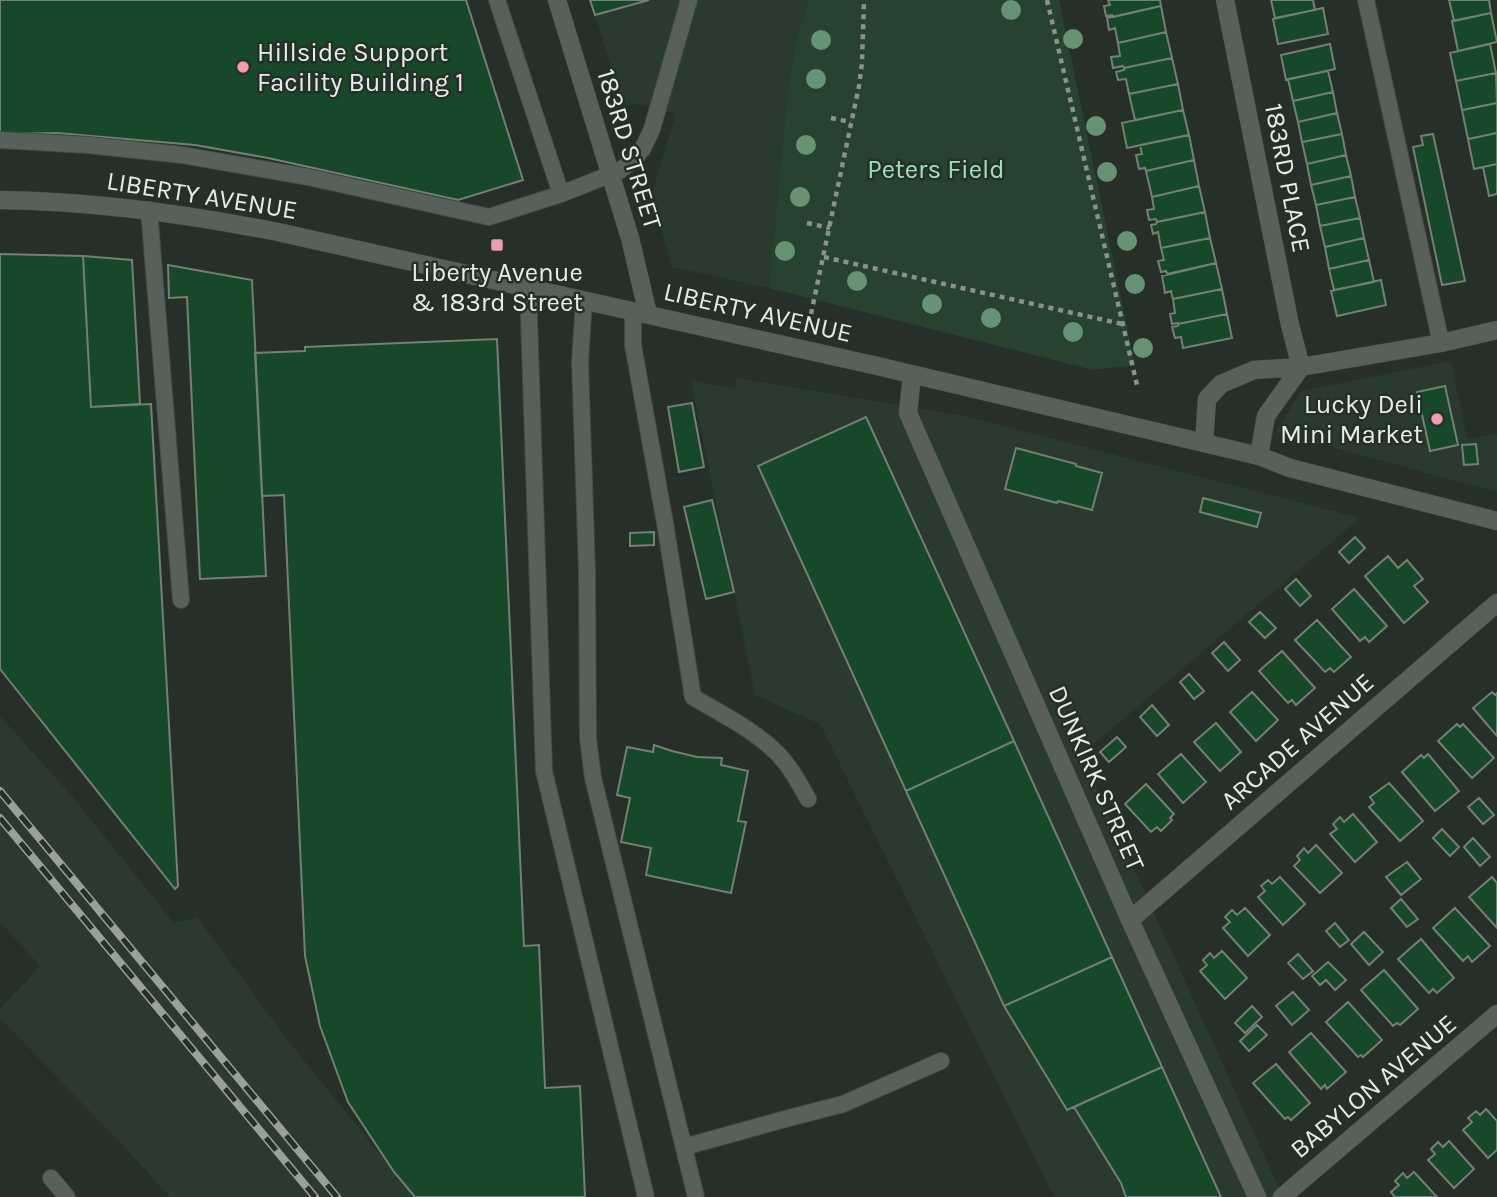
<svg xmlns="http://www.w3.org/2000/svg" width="1497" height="1197" font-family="Karla,sans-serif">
  <rect width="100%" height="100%" fill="#262f28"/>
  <path fill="#2a3a2f" d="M590,0h218l-14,51 -8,55 -17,182 -97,-21 -21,-71 25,-82 -30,-9 -23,-2z
    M1451,361l16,78 30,-5v58l-221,-60 25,-41z
    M736,378l229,38 395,102 -278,236 201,443h-229l-234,-473 -65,-29 -64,-315 44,9z
    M0,716l72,80 102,127 23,-6 92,125 126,155h-245l-39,-43 -131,-136v-9l40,-43 -40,-44z"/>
  <path fill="#284230" d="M808,0h251l76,365 -42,5 -324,-82 17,-182 8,-55z"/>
  <path fill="#164829" stroke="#747f76" stroke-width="2" d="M0,0h466l57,180 -65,20 -190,-42 -73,-13 -138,-12 -57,1z
    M590,0h59l-54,15z
    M1108,0h52l1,6 -48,11 -1,-2 -6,1 -2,-10 6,-1z
    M1271,0h42l2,10 -40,8z
    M1449,0h40l2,13 -37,8z
    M1161,6l5,26 -48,11 -3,-15 -6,2 -2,-12z
    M1323,8l5,26 -50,10 -5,-25z
    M1491,13l6,29 -39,9 -6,-30z
    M1166,32l6,26 -48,10 -1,-2 -10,2 -2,-11 9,-1 -2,-13z
    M1330,44l5,25 -49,11 -5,-25z
    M1490,44l6,29 -40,8 -6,-28z
    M1172,58l6,26 -49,10 -3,-15 -8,1 -2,-8 8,-2v-2z
    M1328,71l5,21 -40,9 -5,-22z
    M1496,73l1,30 -35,7 -6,-29z
    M1178,84l5,26 -48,10 -6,-26z
    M1333,92l4,21 -39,9 -5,-21z
    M1497,103v30l-29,6 -6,-29z
    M1183,110l6,25 -62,13 -5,-25z
    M1337,113l5,21 -40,8 -4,-20z
    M1497,133v31l-23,5 -6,-30z
    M1342,134l4,21 -39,9 -5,-22z
    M1433,134l32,147 -23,4 -29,-138 10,-2 -2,-9z
    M1189,135l5,25 -48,11 -1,-3 -6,1 -3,-14 6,-1 -2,-9z
    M1346,155l5,21 -40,9 -4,-21z
    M1194,160l5,26 -47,11 -6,-26z
    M1497,164v30l-8,2 -6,-29z
    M1351,176l4,21 -39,8 -5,-20z
    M1199,186l6,26 -48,10 -1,-3 -7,1 -2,-10 7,-1 -2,-12z
    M1355,197l5,21 -40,8 -4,-21z
    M1205,212l5,26 -49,10 -3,-16 -5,2 -2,-9 5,-1 1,-2z
    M1360,218l4,20 -39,9 -5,-21z
    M1210,238l6,25 -49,11 -1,-3 -5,1 -3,-11 6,-1 -3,-12z
    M1364,238l5,22 -40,9 -4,-22z
    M0,254l83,2 8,151 60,-3 27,482 -3,3 -175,-220z
    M83,256l49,4 8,144 -49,3z
    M1369,260l5,22 -40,8 -5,-21z
    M1216,263l6,26 -49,10 -2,-8 -6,2 -3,-17z
    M168,265l84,15 14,296 -66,3 -13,-282 -18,1z
    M1381,280l5,25 -49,11 -6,-25z
    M1222,289l5,25 -49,10v-1l-6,1 -2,-10 5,-1 -2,-14z
    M1227,314l5,24 -49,10 -2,-11 -6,1 -3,-11 6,-1v-2z
    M497,339l27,607 15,-1 6,143 35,-2 5,111h-170l-21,-25 -46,-70 -28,-76 -15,-70 -21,-461 -22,1 -7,-143 50,-2v-4z
    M1445,386l13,59 -28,6 -13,-59z
    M692,403l12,64 -25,5 -11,-65z
    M866,417l148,324 -108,50 -148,-325z
    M1476,444l2,20 -14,1 -2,-20z
    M1016,448l60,16v2l26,7 -10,37 -34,-9 -1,2 -52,-14z
    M1203,498l58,15 -4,14 -57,-15z
    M712,500l22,92 -28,7 -22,-92z
    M654,532v13l-24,1v-13z
    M1355,537l10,11 -16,15 -10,-11z
    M1388,556l10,12 9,-8 16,19 -9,7 14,16 -24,21 -39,-47z
    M1296,579l15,17 -11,10 -15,-17z
    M1354,589l33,37 -18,16 -4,-5 -5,4 -28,-32z
    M1260,612l16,16 -11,10 -16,-16z
    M1317,620l34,37 -17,15 -4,-4 -5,4 -30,-32z
    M1224,642l16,18 -12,11 -16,-18z
    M1282,651l33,37 -19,17 -4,-5 -4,3 -29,-32z
    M1189,674l15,17 -10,8 -14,-17z
    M1252,692l26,28 -22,21 -26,-29z
    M1492,692l3,3 2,-2v43l-24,-28z
    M1152,705l17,20 -12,11 -17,-19z
    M1216,723l25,29 -21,19 -26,-29z
    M1457,724l3,3 3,-3 31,34 -22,20 -34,-37z
    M1117,737l9,10 -17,15 -9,-10z
    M1014,741l98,216 -108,49 -98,-215z
    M654,745l18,6 25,6 25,1 -1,7 27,6 -10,50 8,1 -15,71 -85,-18 5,-27 -30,-6 9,-44 -13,-3 10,-48 26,5z
    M1181,754l25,28 -23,21 -25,-29z
    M1428,754l31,37 -24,20 -33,-39 19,-17 3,3z
    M1389,783l34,38 -23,20 -31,-34 5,-4 -4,-6z
    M1146,784l28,30 -4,4 2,2 -11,11 -4,-4 -6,5 -26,-28z
    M1479,798l15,17 -11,9 -15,-17z
    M1353,814l24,28 -22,20 -25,-28 7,-5 -4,-5 7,-7 4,5z
    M1442,829l17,18 -9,9 -17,-18z
    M1473,838l17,19 -10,9 -16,-19z
    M1316,845l26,28 -22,20 -26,-27 6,-6 -3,-4 7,-8 4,5z
    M1407,862l14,17 -20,16 -15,-18z
    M1280,877l25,27 -22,21 -25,-28 7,-6 -4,-5 7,-6 4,4z
    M1492,877l5,6v45l-28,-31z
    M1401,899l17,20 -11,8 -16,-19z
    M1245,908l25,27 -22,21 -25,-28 7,-6 -5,-5 7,-7 5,5z
    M1455,908l35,38 -18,16 -4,-6 -5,5 -30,-33z
    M1335,923l14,17 -9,7 -14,-16z
    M1364,932l19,20 -14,13 -18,-21z
    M1421,939l33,39 -17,15 -4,-4 -4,4 -31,-34z
    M1222,951l25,27 -22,21 -25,-28 7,-6 -4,-5 7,-7 4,5z
    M1298,954l15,17 -10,8 -15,-16z
    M1112,957l50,110 -95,43 -63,-104z
    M1328,962l18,18 -11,10 -9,-10 -6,5 -8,-9z
    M1384,970l34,39 -18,16 -3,-2 -4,3 -32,-36z
    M1293,992l16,18 -17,15 -16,-19z
    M1348,1002l34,38 -19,17 -2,-2 -3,2 -32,-35z
    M1252,1006l10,11 -17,16 -10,-10z
    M1257,1025l10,10 -18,16 -9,-10z
    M1311,1033l35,39 -19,17 -2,-4 -4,4 -32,-37z
    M1276,1064l34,39 -19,17 -3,-3 -3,2 -32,-36z
    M1162,1067l59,130h-95l-5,-14 -47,-76z
    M1486,1109l11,12v29l-9,8 -25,-28 9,-8 -4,-4 8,-7 4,4z
    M1449,1141l25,28 -20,19 -26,-28 7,-6 -4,-5 7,-7 5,5z
    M1414,1172l23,25h-42l-4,-5 8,-7 -4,-4 8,-8 4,5z"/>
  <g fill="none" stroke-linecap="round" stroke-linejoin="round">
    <g stroke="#424a45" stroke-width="18">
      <path id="lane" d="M497,0l64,194
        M1366,0l75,343
        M0,140l88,5 94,10 126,22 181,40 72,-23 58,-23 15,-11 9,-12 9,-19 37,-129
        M149,210l32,390
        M528,288l16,483 102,426
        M584,300l-4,62 7,210 1,166 5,40 4,16 99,403
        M633,311v34l32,178 28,174c28,17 60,32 84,56 13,13 22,30 31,46
        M684,1147l105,-29 54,-14 98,-43
        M51,1178l16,19"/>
    </g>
    <g stroke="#424a45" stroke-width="19">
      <path id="street" d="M557,0l73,238 18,76
        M1225,0l65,325 11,42
        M1204,443l3,-44 14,-15 33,-14 47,-3 140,-24 56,-13
        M1259,456l7,-40 35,-49
        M1130,920l367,-317
        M1282,1197l215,-183"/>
    </g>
    <g stroke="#424a45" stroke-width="19">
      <path id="secondary" d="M0,200c94,1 186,14 278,32l595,133 331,78 55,13 31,12 207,53
        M912,375l-4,38 222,507 127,277"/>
    </g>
    <path stroke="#8a928c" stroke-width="4.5" stroke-dasharray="5 5" stroke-linecap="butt" d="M1047,0l90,385
      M831,118l20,4
      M807,223l23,5
      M824,257l298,67
      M811,314l48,-228 3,-23 2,-63"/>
    <use href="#lane" stroke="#576159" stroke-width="16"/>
    <use href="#street" stroke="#576159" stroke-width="18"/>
    <use href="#secondary" stroke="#576159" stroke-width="18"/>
    <g stroke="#99a19b" stroke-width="8">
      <path id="rail" d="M0,791l337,406
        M0,818l315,379"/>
    </g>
    <use href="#rail" stroke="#262f28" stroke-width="5" stroke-dasharray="16" stroke-linecap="butt"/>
  </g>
  <g fill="#659373">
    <circle cx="1011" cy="10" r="10"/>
    <circle cx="1073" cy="39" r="10"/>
    <circle cx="821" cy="40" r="10"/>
    <circle cx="816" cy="79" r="10"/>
    <circle cx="1096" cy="126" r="10"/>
    <circle cx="806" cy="145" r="10"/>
    <circle cx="1107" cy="172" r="10"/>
    <circle cx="800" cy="197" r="10"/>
    <circle cx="1127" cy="241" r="10"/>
    <circle cx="785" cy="251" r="10"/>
    <circle cx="857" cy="281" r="10"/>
    <circle cx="1135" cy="284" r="10"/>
    <circle cx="932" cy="304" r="10"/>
    <circle cx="991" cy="318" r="10"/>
    <circle cx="1073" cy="332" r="10"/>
    <circle cx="1143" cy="348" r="10"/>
  </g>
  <g fill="#f29ab0" stroke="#262f28" stroke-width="2.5">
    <circle cx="243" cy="67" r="7"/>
    <rect x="490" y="238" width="14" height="14" rx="3.5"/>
    <circle cx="1437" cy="419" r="7"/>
  </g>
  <g text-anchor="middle" stroke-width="5" stroke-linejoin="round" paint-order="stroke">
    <g font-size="26" fill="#e6ede8" stroke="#262f28" text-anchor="start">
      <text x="257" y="61">Hillside Support<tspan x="257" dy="30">Facility Building 1</tspan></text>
      <text x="497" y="281" text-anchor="middle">Liberty Avenue<tspan x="497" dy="30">&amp; 183rd Street</tspan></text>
      <text x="1423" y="413" text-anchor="end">Lucky Deli<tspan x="1423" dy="30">Mini Market</tspan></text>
    </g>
    <g font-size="26" fill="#e6ede8" stroke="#262f28">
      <text transform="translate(630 149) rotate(73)" y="9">183RD STREET</text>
      <text transform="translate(1288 178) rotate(79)" y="9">183RD PLACE</text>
      <text transform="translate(202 195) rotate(9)" y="9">LIBERTY AVENUE</text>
      <text transform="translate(758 312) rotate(13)" y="9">LIBERTY AVENUE</text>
      <text transform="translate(1297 741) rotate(-41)" y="9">ARCADE AVENUE</text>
      <text transform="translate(1097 778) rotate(66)" y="9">DUNKIRK STREET</text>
      <text transform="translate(1373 1086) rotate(-40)" y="9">BABYLON AVENUE</text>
    </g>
    <g font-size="26" fill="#99e5b0" stroke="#262f28">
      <text x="936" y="178">Peters Field</text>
    </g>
  </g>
</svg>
